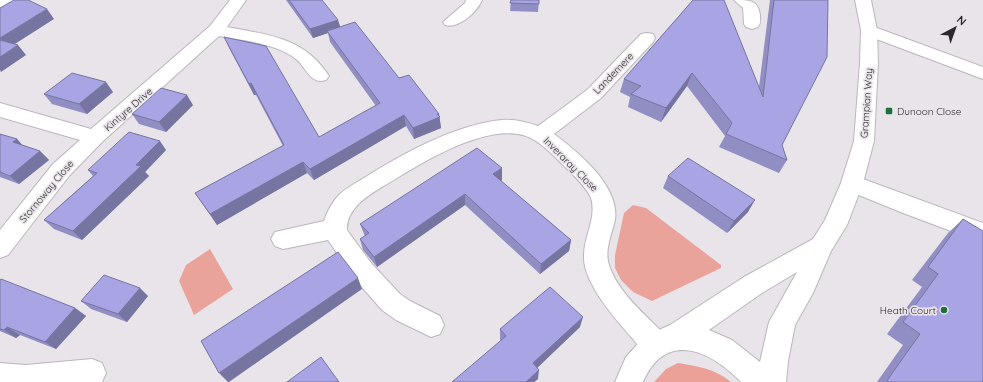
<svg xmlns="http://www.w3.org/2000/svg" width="983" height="382" font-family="Quicksand,sans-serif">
  <rect width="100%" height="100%" fill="#e9e4ea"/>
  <path fill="#eaa39b" d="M633,205l13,3 75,57v3l-69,33 -19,-9 -12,-12 -6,-12v-13l9,-42z
    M210,249l23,40 -39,26 -15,-34 7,-16z"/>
  <path fill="#eba198" d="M678,363c20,3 37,6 53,19h-77l12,-13z"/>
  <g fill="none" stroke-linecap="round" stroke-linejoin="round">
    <g stroke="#bbb5bc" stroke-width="2">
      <path id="minor" d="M0,0h17l-11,11 -6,2z
        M230,0h16l-19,27c41,8 77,10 102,49l-3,4c-16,5 -19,-12 -30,-21 -18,-15 -54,-19 -77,-23l-117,106 -33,34 -61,79 -8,3v-28l53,-66 27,-24 -80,-23v-14l91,26 119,-103z
        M466,0h16c-5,12 -23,29 -37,25l-2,-3 22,-19z
        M734,0c16,0 24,0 26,15 0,5 1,8 -2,12l-6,2 -6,-2 -2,-3 -1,-16z
        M869,25l114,42v12l-120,-45 -2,-4 2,-4z
        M647,33l6,1 2,4 -2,4 -52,56 -47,36c24,18 66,52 61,86 -3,14 -11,30 -6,45 9,28 37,50 57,71l4,9 -4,9 -10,4c-3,-1 -6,-2 -8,-3 -6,-3 -11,-11 -15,-16 -17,-19 -51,-57 -49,-84 0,-20 13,-37 7,-57 -5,-12 -20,-25 -29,-34 -11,-11 -24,-25 -39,-29 -38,-10 -95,24 -126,43 -19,12 -51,26 -50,52l24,33 29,31 10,7 30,15 4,9 -4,9 -9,3 -35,-17 -14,-10 -28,-32 -26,-38 -45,9 -8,-3 -4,-7 4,-7 49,-11c3,-9 8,-19 15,-26 7,-7 17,-12 25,-17 38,-24 92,-54 138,-58 12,-1 24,2 36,6l49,-36 54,-56z
        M852,175l131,48v20l-80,-30 -59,-24 -3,-6 3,-6z
        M92,359l10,4 4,10 -4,9h-102v-19l26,2z"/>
    </g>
    <g stroke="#bbb5bc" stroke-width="2">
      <path id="tertiary" d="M855,0h16l6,30 1,33 -4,78 -11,42 -16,42 -16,26 -18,42 -18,32 -7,36 -2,21h-45c-30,-31 -75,-53 -98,0h-28l11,-25 17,-19 7,-4 20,-9 74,-48 69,-38 12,-19 16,-37 13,-42 6,-78 1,-33zM797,272l-28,50 -9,40 -28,-22 -23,-10 53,-37z"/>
    </g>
    <use href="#minor" fill="#fff" fill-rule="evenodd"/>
    <use href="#tertiary" fill="#fff" fill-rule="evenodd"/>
  </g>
  <path fill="#918ec4" d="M286,0h36l18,27 99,87 2,14 -27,11 -8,-13 -92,54 -7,-7 -90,52 -22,-32 88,-47 -27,-51h-2l-25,-47 -5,-11 95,100 57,-31 -46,-64 -2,-9 -15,5z
    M511,0h28l-1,12 -28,-1z
    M693,0l66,87 11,-87h58l-46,145 5,15 -8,13 -60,-26 6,-11 -38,-50 -26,36 -33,-15 2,-10 -10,-5 4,-13z
    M113,92l-26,22 -35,-10 -8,-10z
    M193,105l-27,27 -27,-8 -7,-10z
    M0,134l17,5 5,6 18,6 9,9 -30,24 -19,-7z
    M166,150l-21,22 4,4 -67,64 -28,-11 -10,-9 49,-44 -5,-6z
    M502,168v12l-1,1 70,59 -2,11 -29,23 -75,-69 -88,62 -14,-17 -3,-11 5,-3 -1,-2 -4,-10z
    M668,176l80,36 -21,21 -64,-45z
    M963,219l20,163h-106l26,-37 -16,-11 35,-47 -10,-7 36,-47z
    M0,280l75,28 11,8 -30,33 -36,-14 -4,3 -16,-7z
    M148,296l-21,26 -36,-13 -10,-8z
    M580,327l-43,40 1,12 -4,3h-82l49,-41 -1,-1v-11z"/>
  <path fill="#7674a0" d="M47,9l7,10 -47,30 -7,-8v-3z
    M338,20l3,9 -14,2 1,2 -15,5 -3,-9z
    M18,45l8,10 -25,17 -1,-2v-13z
    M692,73l-5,13 -26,36 5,-14z
    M106,82l7,10 -26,22 -8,-10z
    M251,83l5,12h-2l-5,-11z
    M187,95l6,10 -27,27 -7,-10z
    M437,114h2l2,14 -27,11 -1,-11z
    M404,115l2,11 -92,54 -4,-11z
    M17,139l8,9 -12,-6z
    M160,141l6,9 -21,22 4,4 -67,64 -9,-9 63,-66z
    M40,151l9,9 -30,24 -9,-8z
    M303,162l4,11 -90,52 -7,-11z
    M502,168v12l-9,6v-12z
    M465,194v11l-88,62 -3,-10z
    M755,200l-7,12 -21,21 7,-12z
    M571,240l-2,11 -29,23 1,-10z
    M358,278l4,11 -133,93h-1l-9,-9z
    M140,288l8,8 -21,26 -9,-8z
    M75,308l11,8 -30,33 -11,-7z
    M583,317l-3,10 -48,46 1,-10z
    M7,327l13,8 -4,3 -12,-8z
    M539,370l-1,9 -4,3h-8z"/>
  <path fill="#a9a5e4" stroke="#7674a0" d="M14,0h14l19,9 -47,29v-30z
    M289,0h33l16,20 -28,9z
    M511,0h28v4l-29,-1z
    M693,0h31l39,97 11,-97h54l-1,57 -45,88 5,15 -61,-26 6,-11 -40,-50 -26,35 -35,-14 10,-8 -17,-7z
    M355,22l44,56 10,-3 30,39h-2l3,3 -27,11 -9,-13 -94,54 -7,-7 -93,52 -15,-21 89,-48 -33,-62 -2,1 -25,-47 42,9 53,91 61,-34 -53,-72z
    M0,40l18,5 -18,12z
    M72,73l34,9 -27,22 -35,-10z
    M161,88l26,7 -28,27 -27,-8z
    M129,132l31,9 -24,24 5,1 -68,65 -29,-11 53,-47 -9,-3z
    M0,134l17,5 -4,3 27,9 -30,25 -10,-4z
    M477,148l25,20 -9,6 78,66 -30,24 -76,-70 -91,63 -14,-18 9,-6 -9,-9z
    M688,158l67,42 -21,21 -66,-45z
    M963,219l20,12v151h-97l34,-48 -17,-12 35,-48 -10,-7z
    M338,252l20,26 -139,95 -18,-32z
    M104,275l36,13 -22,26 -37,-13z
    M1,279l74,29 -30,34 -38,-15 -3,3 -4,-1v-49z
    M550,287l33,30 -50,46 6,7 -13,12h-74l54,-46 -6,-7z
    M321,357l18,25h-52z"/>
  <g fill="#1f6e3e" stroke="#e9e4ea" stroke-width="1.5">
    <rect x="885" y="107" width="8" height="8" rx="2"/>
    <circle cx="944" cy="310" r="4"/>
  </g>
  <g text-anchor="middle" stroke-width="3.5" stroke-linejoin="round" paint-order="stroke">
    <g font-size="10" fill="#2b292b" stroke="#e9e4ea">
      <text transform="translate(613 73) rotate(-46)" y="4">Landemere</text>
      <text transform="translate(866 103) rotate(-86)" y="4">Grampian Way</text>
      <text transform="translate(128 109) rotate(-41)" y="4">Kintyre Drive</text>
      <text transform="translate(571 164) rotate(45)" y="4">Inveraray Close</text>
      <text transform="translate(46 191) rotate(-50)" y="4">Stornoway Close</text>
    </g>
    <g font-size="10" fill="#2b292b" stroke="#e9e4ea" text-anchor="start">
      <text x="897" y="115">Dunoon Close</text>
      <text x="936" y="314" text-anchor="end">Heath Court</text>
    </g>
  </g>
  <g transform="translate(955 28) rotate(41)" stroke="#e9e4ea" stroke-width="3" paint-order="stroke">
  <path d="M0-3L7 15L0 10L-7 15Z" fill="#2b292b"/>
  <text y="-6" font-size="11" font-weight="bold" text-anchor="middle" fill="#2b292b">N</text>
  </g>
</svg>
